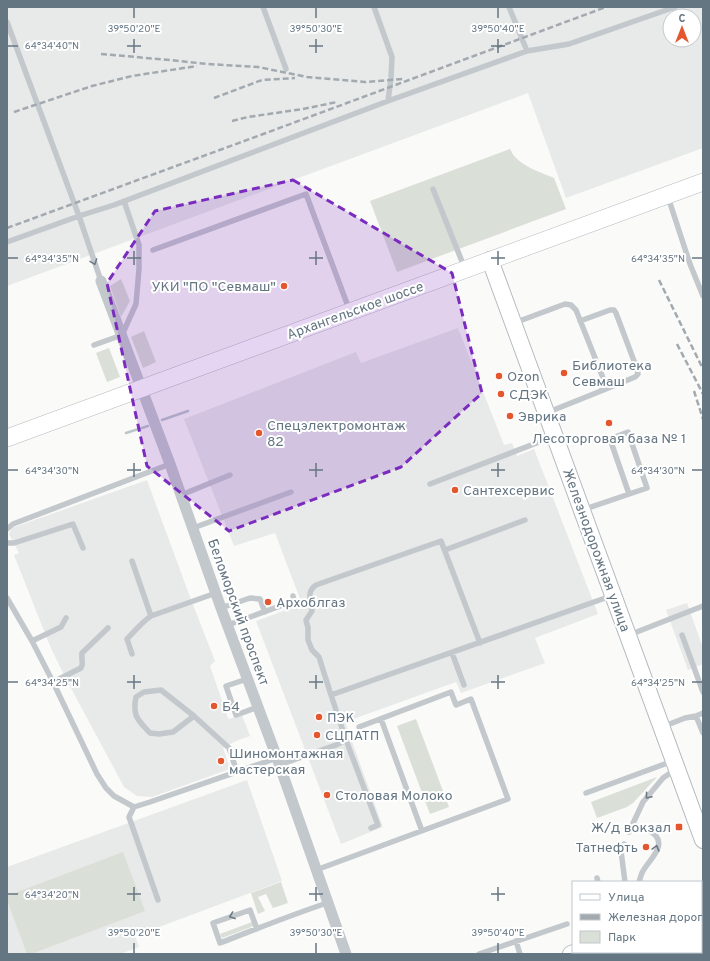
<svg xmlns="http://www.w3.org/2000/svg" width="710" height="961" font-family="Overpass,sans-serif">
  <rect width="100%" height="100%" fill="#fafaf8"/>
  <path fill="#e8e9e9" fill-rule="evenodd" d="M7,7h696v141l-137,50 -38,-105 -521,193zM670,16h24v24h-24z
    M458,328l46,117 8,-2 5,13 17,-7 64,165 -63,24 10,25 -84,30 -5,-11 -111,40 38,105 -42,17 -85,-223 46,-17 -27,-71 -41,13 -50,-127 172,-67 5,11z
    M147,480l43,117 25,64 -5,5 18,52 1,1 13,-4 8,21 -14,5 -13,7 7,21 -78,28 -15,-1 -13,-9 -59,-110 -15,-31 -36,-91 5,-2 -10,-19 3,-6z
    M687,603l16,45v16l-15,6 -22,-60z
    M247,780l35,101 -147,55 4,11 -19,7h-113v-87z"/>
  <path fill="#dadfd7" d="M510,149c1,2 3,6 5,8 9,10 27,16 39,21l12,31 -169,63 -27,-71z
    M121,279l9,22 -9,16 -11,-31z
    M144,331l12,31 -13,6 -12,-31z
    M109,348l11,29 -13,5 -11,-29z
    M416,719l33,88 -19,7 -33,-88z
    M657,777l-24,26 -6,4 -30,11 -6,-16z
    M123,852l22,59 -114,43h-4l-20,-54v-4z
    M281,882l7,21 -15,5 -7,-14 -8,3 7,14 -7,3 -7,-21z
    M252,922l2,4 -32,12 -2,-4z"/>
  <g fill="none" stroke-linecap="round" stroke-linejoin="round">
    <path stroke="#bbc7cb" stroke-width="2.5" d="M162,420l26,-9
      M126,433l22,-7"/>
    <g stroke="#b3babf" stroke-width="18">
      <path id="secondary" d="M490,260l213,580
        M701,906l2,-1
        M571,954l5,-2"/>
    </g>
    <g stroke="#b5babe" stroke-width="18">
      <path id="primary" d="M7,438l696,-256"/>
    </g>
    <path stroke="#c3c8cc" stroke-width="5.5" d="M263,7l23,62
      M374,7l18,50 -1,21 -3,23
      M509,7l18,44
      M7,22l72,194 22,65
      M433,189l32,80
      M668,197l22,67 13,32
      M7,242l72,-26 35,-11 274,-104 139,-50 42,-7 106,-37
      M153,250l153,-56 43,115
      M580,321l30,-11h4l2,3 21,56 1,5 -3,3 -34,14
      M514,323l51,-19 6,1 5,5 27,68 1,7 -3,6 -55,22
      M94,345l28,-10 14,-31 3,-35v-24l-15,-44
      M430,484l122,-47
      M181,495l49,-20
      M582,510l65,-22 -19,-56 -18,7 19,55
      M193,528l98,-36
      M7,529l6,-5 157,-60
      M7,543h7l59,-19 10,24
      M445,550l80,-30
      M132,561l19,55
      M7,598l25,43 21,41 44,92 9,14 8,8 20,11 16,-5 127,-44
      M221,608l29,-10 10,1 5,13
      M228,625l66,-24 -1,-5
      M629,635l74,-29
      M682,635l21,57
      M32,641l29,-14 5,-9
      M452,653l12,32
      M132,654l-5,-15c8,-8 15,-17 24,-23l65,-23
      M247,679l-21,7 10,29 22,-8
      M53,682l28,-14c3,-5 0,-9 1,-15l26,-25
      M331,695l-12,-38 -7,-7 -4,-10v-12l-2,-8 6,-9c-1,-11 -6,-19 4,-26l125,-44 39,102
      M194,716l-21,16 -14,2 -9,-1c-12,-13 -18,-17 -14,-36l8,-5 17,-2 33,26 35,32 8,24
      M696,716l7,17
      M381,719l41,112
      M662,727l23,-9 11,-2 7,-3
      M279,765l57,-20 10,-5
      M586,793l87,-32
      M134,807l-5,10 29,83
      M633,825c6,2 16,4 21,9 14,13 -7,27 -12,39 -1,2 -2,6 -3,9
      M371,828l7,-3 -32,-85 -15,-45 280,-99
      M629,832l14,-30 20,-24 13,-9
      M624,844l-3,7 4,31
      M316,870l192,-71 -37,-100 -15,6 -5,-13 -92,35
      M597,878l1,4
      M257,929l-7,-19 -37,13 7,20c36,-14 71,-28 107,-40
      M516,941l4,13
      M479,954l88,-30"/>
    <path stroke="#c3c8cc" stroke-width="11" d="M101,281l69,183 51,144 56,150 69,196"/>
    <use href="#secondary" stroke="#fff" stroke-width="16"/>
    <use href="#primary" stroke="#fff" stroke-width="17"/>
    <path stroke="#a2aab0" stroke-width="2.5" stroke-dasharray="6 3" stroke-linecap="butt" d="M101,54l69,6 37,4 51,3 49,10 58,5 38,-3
      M214,98l48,-18 33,-2
      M14,112l78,-26 40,-10 65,-10
      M232,121l16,-4 55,-8 34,-7
      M7,228l259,-95 340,-126
      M659,280l44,89
      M677,344l26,50
      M694,391l9,28"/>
  </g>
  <defs><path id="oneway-chevron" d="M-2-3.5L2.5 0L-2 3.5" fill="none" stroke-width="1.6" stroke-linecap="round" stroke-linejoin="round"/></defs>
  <g stroke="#6a7a87">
    <use href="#oneway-chevron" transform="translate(94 262) rotate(70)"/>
    <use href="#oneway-chevron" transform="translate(648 796) rotate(130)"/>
    <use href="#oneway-chevron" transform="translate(656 848) rotate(-75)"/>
    <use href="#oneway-chevron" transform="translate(232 916) rotate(160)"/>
  </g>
  <path fill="#7b2cbf" fill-opacity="0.2" stroke="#7b2cbf" stroke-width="3" stroke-dasharray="8 5" stroke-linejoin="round" d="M293,180l159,93 30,120 -81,74 -172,64 -82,-65 -40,-183 48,-72z"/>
  <path fill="none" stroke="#657683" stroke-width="1.5" d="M134,8v10M316,8v10M498,8v10M134,39v14M316,39v14M498,39v14M8,46h10M127,46h14M309,46h14M491,46h14M134,251v14M316,251v14M498,251v14M8,258h10M127,258h14M309,258h14M491,258h14M692,258h10M134,463v14M316,463v14M498,463v14M8,470h10M127,470h14M309,470h14M491,470h14M692,470h10M134,675v14M316,675v14M498,675v14M8,682h10M127,682h14M309,682h14M491,682h14M692,682h10M134,887v14M316,887v14M498,887v14M8,894h10M127,894h14M309,894h14M491,894h14M134,943v10M316,943v10M498,943v10"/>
  <g fill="#e4572e" stroke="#fff" stroke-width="1.5">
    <circle cx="284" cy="286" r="4"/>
    <circle cx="564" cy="373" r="4"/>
    <circle cx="499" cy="376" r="4"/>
    <circle cx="501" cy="394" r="4"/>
    <circle cx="510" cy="416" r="4"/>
    <circle cx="609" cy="423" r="4"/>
    <circle cx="259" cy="433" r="4"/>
    <circle cx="455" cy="490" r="4"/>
    <circle cx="268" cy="602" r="4"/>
    <circle cx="214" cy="706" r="4"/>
    <circle cx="319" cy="717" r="4"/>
    <circle cx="317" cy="735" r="4"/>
    <circle cx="221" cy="761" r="4"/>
    <circle cx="327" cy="795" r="4"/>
    <rect x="675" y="823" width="8" height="8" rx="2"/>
    <circle cx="646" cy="847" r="4"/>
  </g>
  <g text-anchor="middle" stroke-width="4" stroke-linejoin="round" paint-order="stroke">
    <g font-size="14" fill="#657683" stroke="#fff" text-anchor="start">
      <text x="276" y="291" text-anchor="end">УКИ "ПО "Севмаш"</text>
      <text x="572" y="370">Библиотека<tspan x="572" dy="16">Севмаш</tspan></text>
      <text x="507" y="381">Ozon</text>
      <text x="509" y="399">СДЭК</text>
      <text x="518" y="421">Эврика</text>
      <text x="267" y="430">Спецэлектромонтаж<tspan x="267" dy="16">82</tspan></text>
      <text x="609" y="443" text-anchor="middle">Лесоторговая база № 1</text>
      <text x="463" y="495">Сантехсервис</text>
      <text x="276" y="607">Архоблгаз</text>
      <text x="222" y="711">Б4</text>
      <text x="327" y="722">ПЭК</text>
      <text x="325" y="740">СЦПАТП</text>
      <text x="229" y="758">Шиномонтажная<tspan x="229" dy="16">мастерская</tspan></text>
      <text x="335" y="800">Столовая Молоко</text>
      <text x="671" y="832" text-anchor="end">Ж/д вокзал</text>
      <text x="638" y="852" text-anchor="end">Татнефть</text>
    </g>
    <g font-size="14" fill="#657683" stroke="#fff">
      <text transform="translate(355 310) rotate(-20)" y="5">Архангельское шоссе</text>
      <text transform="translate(597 550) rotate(70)" y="5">Железнодорожная улица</text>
      <text transform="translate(239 612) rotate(70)" y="5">Беломорский проспект</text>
    </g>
  </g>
  <g font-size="10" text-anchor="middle" fill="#657683" stroke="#fff" stroke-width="4" stroke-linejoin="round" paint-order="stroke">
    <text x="134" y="32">39°50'20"E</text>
    <text x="316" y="32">39°50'30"E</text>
    <text x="498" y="32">39°50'40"E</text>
    <text x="52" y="49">64°34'40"N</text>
    <text x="52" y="262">64°34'35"N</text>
    <text x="658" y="262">64°34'35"N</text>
    <text x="52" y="474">64°34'30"N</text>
    <text x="658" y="474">64°34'30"N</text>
    <text x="52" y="686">64°34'25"N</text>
    <text x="658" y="686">64°34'25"N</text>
    <text x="52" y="898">64°34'20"N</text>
    <text x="134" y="936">39°50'20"E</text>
    <text x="316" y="936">39°50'30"E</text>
    <text x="498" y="936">39°50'40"E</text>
  </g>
  <rect width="710" height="961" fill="none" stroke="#657683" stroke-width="16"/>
  <rect x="572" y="881" width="130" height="72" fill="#ffffff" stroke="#c1c8cd"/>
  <rect x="580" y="894" width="20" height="6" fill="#ffffff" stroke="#c1c8cd"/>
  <text x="608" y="901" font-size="12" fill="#657683">Улица</text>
  <rect x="580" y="914" width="20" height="6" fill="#a2aab0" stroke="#c1c8cd"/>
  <text x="608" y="921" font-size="12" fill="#657683">Железная дорога</text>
  <rect x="580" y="931" width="20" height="12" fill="#dadfd7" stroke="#c1c8cd"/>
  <text x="608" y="941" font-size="12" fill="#657683">Парк</text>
  <g transform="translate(682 28)"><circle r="19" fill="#ffffff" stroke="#c1c8cd"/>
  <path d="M0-3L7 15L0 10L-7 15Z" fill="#e4572e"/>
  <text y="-6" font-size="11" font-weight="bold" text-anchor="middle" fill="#657683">С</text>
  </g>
</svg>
